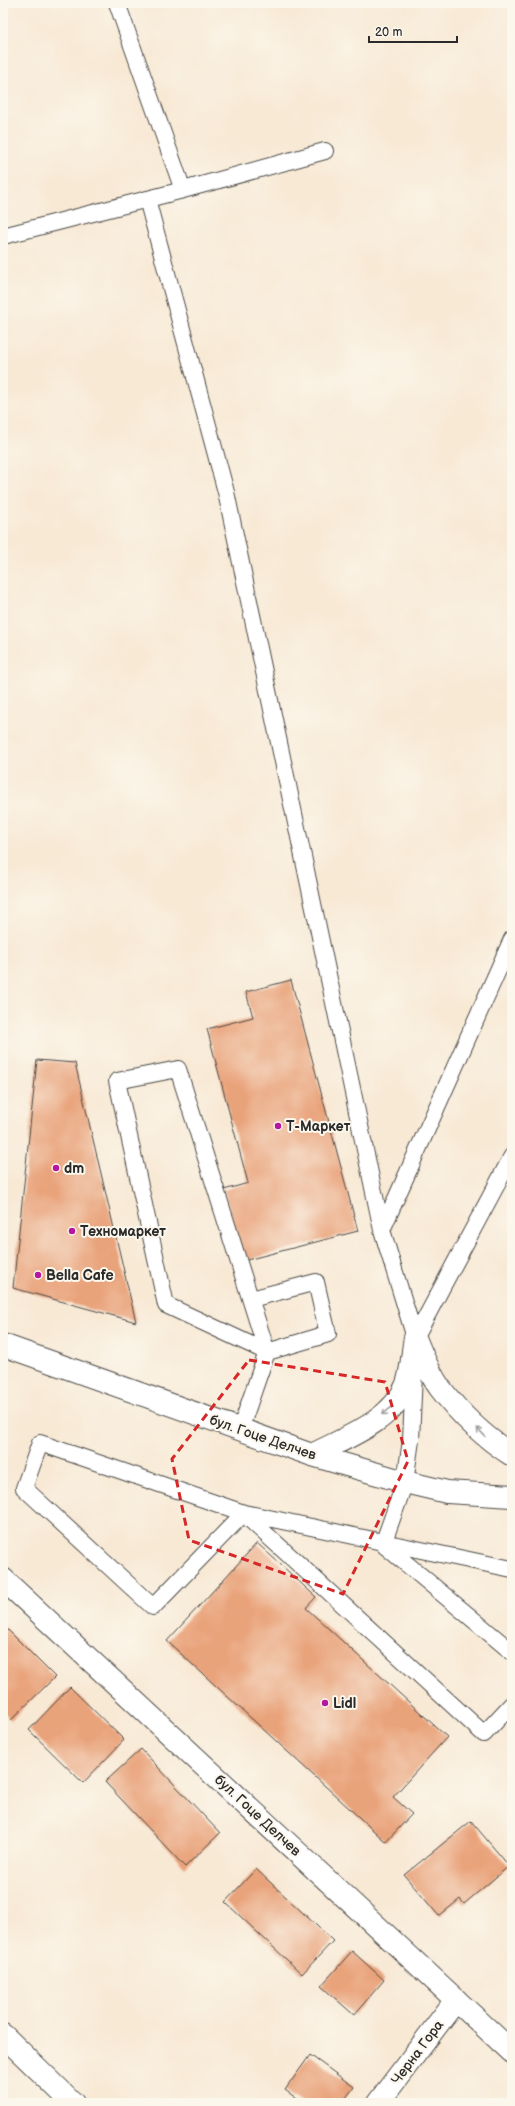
<svg xmlns="http://www.w3.org/2000/svg" width="515" height="2106" font-family="'Balsamiq Sans',sans-serif">
  <rect width="100%" height="100%" fill="#fbf7ec"/>
  <filter id="ink" filterUnits="userSpaceOnUse"><feTurbulence type="fractalNoise" baseFrequency=".025" numOctaves="2"/><feDisplacementMap in="SourceGraphic" scale="8" xChannelSelector="R" yChannelSelector="G"/><feConvolveMatrix kernelMatrix="1 2 1 2 8 2 1 2 1" color-interpolation-filters="sRGB"/></filter>
  <filter id="wash" filterUnits="userSpaceOnUse"><feTurbulence type="fractalNoise" baseFrequency=".012" numOctaves="4" result="noise"/><feDisplacementMap in="SourceGraphic" scale="16" xChannelSelector="R" yChannelSelector="G"/><feGaussianBlur stdDeviation="0.9" result="paint"/><feColorMatrix in="noise" values="0 0 0 0 0 0 0 0 0 0 0 0 0 0 0 0 0 1.4 0 .05"/><feComposite in="paint" operator="in"/></filter>
  <g filter="url(#wash)">
    <rect width="100%" height="100%" fill="#f8e9d5"/>
    <g id="blocks">
      <path fill="#e9a37a" d="M291,980l67,251 -115,30 -19,-71 24,-7 -41,-154 46,-12 -7,-25z
        M37,1060l38,3 61,259 -123,-34z
        M257,1543l59,54 -10,11 141,129 -54,60 19,17 -26,28 -219,-201z
        M3,1625l52,52 -44,43 -8,-8z
        M70,1687l54,53 -41,43 -54,-53z
        M141,1749l79,84 -35,34 -80,-85z
        M471,1821l38,45 -45,38 -4,-5 -21,17 -35,-41z
        M256,1869l77,72 -31,33 -77,-72z
        M352,1951l32,29 -30,35 -33,-29z
        M310,2055l44,32 -12,16h-39l-18,-13z"/>
    </g>
  </g>
  <g filter="url(#ink)">
    <use href="#blocks" fill-opacity="0" stroke="#4a4844" stroke-width="1"/>
    <g fill="none" stroke-linecap="round" stroke-linejoin="round">
      <g stroke="#4a4844" stroke-width="18">
        <path id="service" d="M117,3l66,187
          M147,199l79,293 156,738 33,108 -1,11
          M3,236l180,-46 142,-39
          M382,1230l130,-291
          M415,1338l97,-182
          M240,1430l27,-78 -89,-283 -61,12 49,224 101,47 61,-18 -12,-52 -65,17
          M244,1513l-91,94 -129,-119 16,-45 204,70 268,56
          M244,1514l240,220 28,-30
          M383,1544l22,-62 6,-42 3,-66
          M384,1545l128,107"/>
      </g>
      <g stroke="#4a4844" stroke-width="24">
        <path id="minor" d="M3,2035l70,68
          M378,2103l78,-103"/>
      </g>
      <g stroke="#4a4844" stroke-width="24">
        <path id="tertiary" d="M415,1338c7,17 14,35 25,50 20,26 45,50 72,67
          M3,1345l309,110 93,27 42,10 65,4
          M312,1455c33,-17 81,-34 95,-71 5,-14 5,-31 8,-46
          M3,1579l509,473"/>
      </g>
      <use href="#service" stroke="#fff" stroke-width="16"/>
      <use href="#minor" stroke="#fff" stroke-width="22"/>
      <use href="#tertiary" stroke="#fff" stroke-width="22"/>
    </g>
    <defs><path id="oneway-shaft" d="M-6 0H5M1.5-3L5.5 0L1.5 3" fill="none" stroke-width="1.6" stroke-linecap="round" stroke-linejoin="round"/></defs>
    <g stroke="#a0a0a0">
      <use href="#oneway-shaft" transform="translate(387 1411) rotate(140)"/>
      <use href="#oneway-shaft" transform="translate(481 1432) rotate(-133)"/>
    </g>
  </g>
  <path fill="none" stroke="#d62828" stroke-width="3" stroke-dasharray="8 5" stroke-linejoin="round" d="M249,1360l136,22 23,79 -65,133 -154,-54 -17,-81z"/>
  <g fill="#b5179e" stroke="#fbf7ec" stroke-width="1.5">
    <circle cx="278" cy="1126" r="4"/>
    <circle cx="56" cy="1168" r="4"/>
    <circle cx="72" cy="1231" r="4"/>
    <circle cx="38" cy="1275" r="4"/>
    <circle cx="325" cy="1703" r="4"/>
  </g>
  <g text-anchor="middle" stroke-width="4" stroke-linejoin="round" paint-order="stroke">
    <g font-size="14" font-weight="bold" fill="#2b2b2b" stroke="#fbf7ec" text-anchor="start">
      <text x="286" y="1131">Т-Маркет</text>
      <text x="64" y="1173">dm</text>
      <text x="80" y="1236">Техномаркет</text>
      <text x="46" y="1280">Bella Cafe</text>
      <text x="333" y="1708">Lidl</text>
    </g>
    <g font-size="14" fill="#2b2b2b" stroke="#fbf7ec">
      <text transform="translate(263 1437) rotate(19)" y="5">бул. Гоце Делчев</text>
      <text transform="translate(258 1815) rotate(43)" y="5">бул. Гоце Делчев</text>
      <text transform="translate(417 2052) rotate(-53)" y="5">Черна Гора</text>
    </g>
  </g>
  <rect width="515" height="2106" fill="none" stroke="#fbf7ec" stroke-width="16"/>
  <path d="M369 36v6h88v-6" fill="none" stroke="#2b2b2b" stroke-width="2"/>
  <text x="375" y="36" font-size="12" fill="#2b2b2b" stroke="#fbf7ec" stroke-width="3" paint-order="stroke">20 m</text>
</svg>
